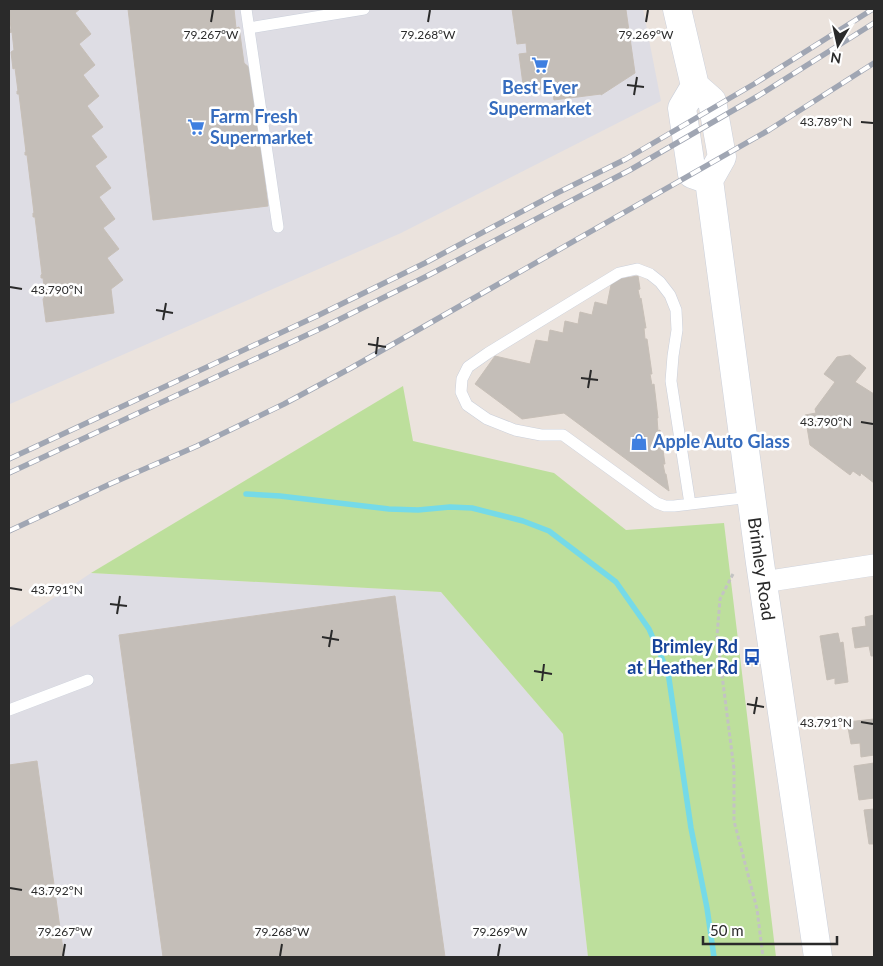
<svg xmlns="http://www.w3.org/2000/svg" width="883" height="966" font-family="Lato,sans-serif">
  <rect width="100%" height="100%" fill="#ebe3dd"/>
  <path fill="#dedde4" d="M9,9h634l18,92 -260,132 -391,171 -1,-6z
    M91,573l350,19 122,142 25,223h-579v-329z"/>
  <path fill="#bddf9c" d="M403,386l10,55 141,32 72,57 98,-7 52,434h-188l-25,-223 -122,-142 -350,-19z"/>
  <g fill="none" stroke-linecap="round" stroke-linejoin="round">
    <path stroke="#75dae8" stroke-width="5.5" d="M246,494l34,2 109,13 29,1 32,-3 22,1 51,13 26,10 67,51 33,47 19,43 23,156 16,80 7,49"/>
  </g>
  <path fill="#c4beb8" stroke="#c7bfb7" d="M9,9h71l-5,4 16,21 -12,10 16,21 -12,10 16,21 -12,10 16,21 -12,9 16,21 -12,9 16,22 -12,9 16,22 -12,9 16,21 -12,9 16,22 -12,9 3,24 -68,9 -3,-23 2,-3 -2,-18h-2v-3l1,-1 -7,-57h-2v-4h1l-7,-58h-2v-3h1l-7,-58h-2v-3h1l-3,-23 -2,1 -2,-17 3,-2 -2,-18 -3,1v-4h2z
    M128,9h106l2,19 3,-1 5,36 7,6 17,137 -115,14z
    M512,9h112l2,1 9,63 -34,22v-1l-47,6 -2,-12 -28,4 -5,-38 8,-1 -1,-10 -9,1z
    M638,276l2,13 -2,1 2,9 1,-1 5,30h-2l1,11h2l5,35h-2l2,11 2,-1 4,34h-1l1,13 2,-1 5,34h-2l2,10h1l3,17 -105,-78 -42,6 -47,-35 20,-28 35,8 6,-24 12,2 2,-12 13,3 2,-12 13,3 2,-12 12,3 3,-13 12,3 5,-25z
    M850,355l16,13 -11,14 19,12v89l-13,-10 -1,3 -7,-5 -3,4 -40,-30 -5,-30 11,-2 -1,-4 20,-27 -11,-8 13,-17z
    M395,596l50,361h-282l-44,-322z
    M874,615v41h-3l-2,-10 -14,2 -3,-20 14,-2 -1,-9z
    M838,633l2,10 3,-1 5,40 -13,2v-6l-8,2 -7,-44z
    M874,719v36l-13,2 -1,-14 -9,1 -4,-22z
    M37,761l27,196h-55v-192z
    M874,763v35l-15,2 -5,-34z
    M874,809v35h-5l-5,-34z"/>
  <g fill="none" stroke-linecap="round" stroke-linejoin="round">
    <g stroke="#cbd0db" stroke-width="12">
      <path id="lane" d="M246,9l32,218
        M249,28l115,-19
        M690,504l-19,-123 2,-25 4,-26 -1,-20 -6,-15 -10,-13 -10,-8 -13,-5 -18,4 -131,80 -20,14 -6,12 -1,13 6,13 20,14 28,11 26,5h22l94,68 8,3h9l77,-9
        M9,710l79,-30"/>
    </g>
    <g stroke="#cbd0db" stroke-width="22">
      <path id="street" d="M763,582l111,-17"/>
    </g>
    <g stroke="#cbd0db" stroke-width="29">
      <path id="secondary" d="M677,9l18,77 17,15 10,56 -13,23 51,383 58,394
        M695,86l-13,22 10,66 17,6"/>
    </g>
    <path stroke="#c3c3c3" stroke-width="3" stroke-dasharray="4 2.5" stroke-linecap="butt" d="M733,574l-13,25 -3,37 17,133v52l23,88 6,48"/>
    <use href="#lane" stroke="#fff" stroke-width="11"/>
    <use href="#street" stroke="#fff" stroke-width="21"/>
    <use href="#secondary" stroke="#fff" stroke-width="28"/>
    <g stroke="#a0a6b3" stroke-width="5.5">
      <path id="rail" d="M9,459l310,-144 106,-52 132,-70 69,-34 128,-75 119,-75
        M9,473l315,-146 103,-51 203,-106 128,-74 116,-73
        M9,531l101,-47 87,-38 87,-42 67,-36 418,-238 105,-67"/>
    </g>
    <use href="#rail" stroke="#fff" stroke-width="4" stroke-dasharray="11" stroke-linecap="butt"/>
  </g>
  <path fill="none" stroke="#2a2a2a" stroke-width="2" d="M211,22l2,-12M428,22l2,-12M646,22l2,-12M627,85l17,2M634,95l3,-18M861,122l12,1M10,287l12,2M156,310l17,3M163,320l3,-17M368,344l18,3M376,354l2,-17M581,378l17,2M588,388l3,-18M861,422l12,2M10,588l12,2M110,604l17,2M117,614l3,-18M322,637l17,3M329,647l3,-17M534,671l18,3M542,681l2,-17M747,704l17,3M754,714l3,-17M861,722l12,2M10,888l12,2M63,956l2,-12M280,956l2,-12M498,956l2,-12"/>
  <defs>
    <g id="supermarket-bare" transform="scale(1.35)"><path d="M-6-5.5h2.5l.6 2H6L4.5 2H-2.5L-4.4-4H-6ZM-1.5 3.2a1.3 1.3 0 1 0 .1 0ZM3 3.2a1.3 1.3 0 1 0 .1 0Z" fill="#3f7fe0" stroke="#fff" stroke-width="2.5" paint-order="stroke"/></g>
    <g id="shop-bare" transform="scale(1.35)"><path d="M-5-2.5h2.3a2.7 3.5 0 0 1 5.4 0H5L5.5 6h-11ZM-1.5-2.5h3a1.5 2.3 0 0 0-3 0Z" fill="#3f7fe0" stroke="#fff" stroke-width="2.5" paint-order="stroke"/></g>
    <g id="bus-bare" transform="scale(1.35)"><path d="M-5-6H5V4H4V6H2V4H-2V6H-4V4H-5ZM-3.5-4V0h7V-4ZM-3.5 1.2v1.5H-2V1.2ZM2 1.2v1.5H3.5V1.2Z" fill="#1a4fb4" stroke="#fff" stroke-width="2.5" paint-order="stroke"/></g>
  </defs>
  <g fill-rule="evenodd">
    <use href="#supermarket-bare" x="540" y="65"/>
    <use href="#supermarket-bare" x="196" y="127"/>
    <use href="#shop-bare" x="639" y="442"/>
    <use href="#bus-bare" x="752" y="657"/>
  </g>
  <g text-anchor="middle" stroke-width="5" stroke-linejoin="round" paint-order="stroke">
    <g font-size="18" font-weight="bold" fill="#366cbe" stroke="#fff" text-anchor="start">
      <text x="540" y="94" text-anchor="middle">Best Ever<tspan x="540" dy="21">Supermarket</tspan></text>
      <text x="210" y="123">Farm Fresh<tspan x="210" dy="21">Supermarket</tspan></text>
      <text x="653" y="448">Apple Auto Glass</text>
    </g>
    <g font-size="18" fill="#2a2a2a" stroke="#fff">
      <text transform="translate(761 569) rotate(82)" y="6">Brimley Road</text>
    </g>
    <g font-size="18" font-weight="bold" fill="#164399" stroke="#fff" text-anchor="end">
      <text x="738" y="653">Brimley Rd<tspan x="738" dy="21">at Heather Rd</tspan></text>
    </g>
  </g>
  <g font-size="12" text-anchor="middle" fill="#2a2a2a" stroke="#fff" stroke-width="5" stroke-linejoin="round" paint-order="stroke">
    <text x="211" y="39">79.267°W</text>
    <text x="428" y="39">79.268°W</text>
    <text x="646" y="39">79.269°W</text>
    <text x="826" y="126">43.789°N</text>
    <text x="57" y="294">43.790°N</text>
    <text x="826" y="426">43.790°N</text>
    <text x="57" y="594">43.791°N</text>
    <text x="826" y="727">43.791°N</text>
    <text x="57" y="895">43.792°N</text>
    <text x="65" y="936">79.267°W</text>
    <text x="282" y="936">79.268°W</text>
    <text x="500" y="936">79.269°W</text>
  </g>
  <rect width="883" height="966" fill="none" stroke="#2a2a2a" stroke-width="20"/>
  <g transform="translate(838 45) rotate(189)" stroke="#ffffff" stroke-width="4" paint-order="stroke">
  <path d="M0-4L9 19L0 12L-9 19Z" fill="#2a2a2a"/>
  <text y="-8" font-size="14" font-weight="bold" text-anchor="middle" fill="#2a2a2a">N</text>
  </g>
  <path d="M703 936v8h134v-8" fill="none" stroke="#2a2a2a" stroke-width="2.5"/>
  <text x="710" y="936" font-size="15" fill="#2a2a2a" stroke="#ffffff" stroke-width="4" paint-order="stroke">50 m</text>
</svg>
